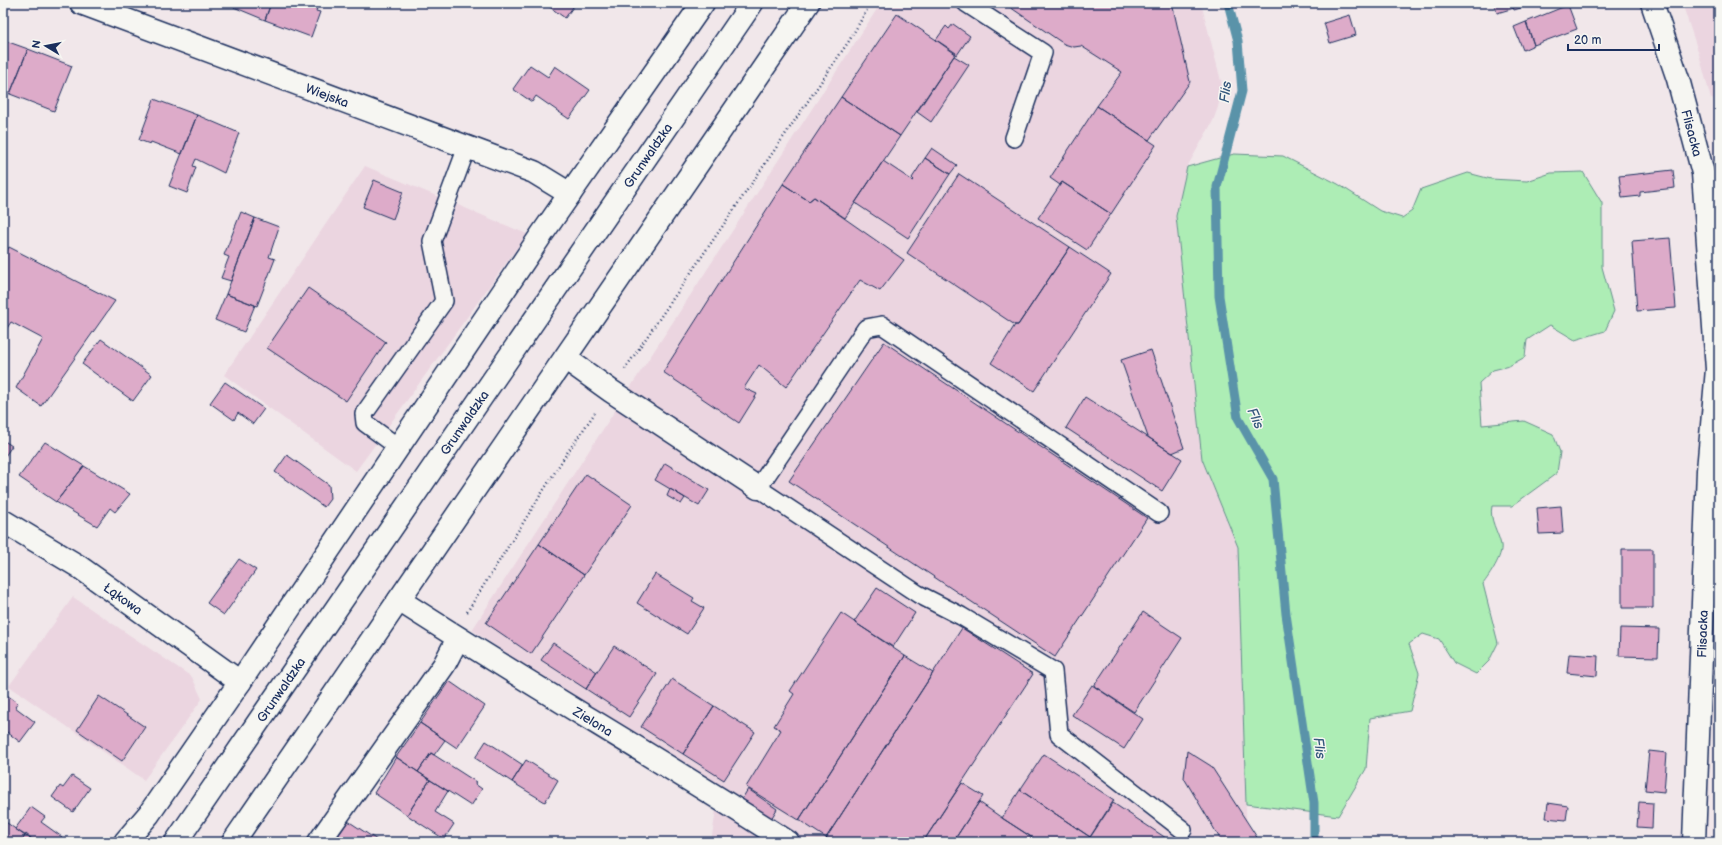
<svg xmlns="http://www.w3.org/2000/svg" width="1722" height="845" font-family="'Balsamiq Sans',sans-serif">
  <rect width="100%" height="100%" fill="#f1e7ea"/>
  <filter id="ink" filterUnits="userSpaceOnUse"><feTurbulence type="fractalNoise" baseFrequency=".025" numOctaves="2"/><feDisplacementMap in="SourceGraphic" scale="8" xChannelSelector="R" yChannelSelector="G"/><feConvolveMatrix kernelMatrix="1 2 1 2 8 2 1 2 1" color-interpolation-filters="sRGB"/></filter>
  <g filter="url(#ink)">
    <path fill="#ebd5e0" d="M881,3h320l20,78v12l-3,14 -5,14 -26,46 -11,49 26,243 36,88 9,295h-536l7,-45 -246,-167z
      M1682,3h37v97l-8,-1 -12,-45z
      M365,166l162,68 -171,237 -132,-96z
      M73,597l119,80 10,22 -58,81 -135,-94z"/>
    <path fill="#adedb5" stroke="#648e8a" d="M1234,154l49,2 55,28 42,27 22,7 10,-7 9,-22 47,-16 23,6 36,2 24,-8 32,-1 19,31v64l12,44 -9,20 -30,9 -25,-15 -23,15 -2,17 -16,9 -16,4 -14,13 3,42 42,-4 29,13 7,18 -3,21 -45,33h-20c-3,14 6,25 9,39 2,11 -12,31 -18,39l15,59 -9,18 -13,13 -22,-11 -15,-24 -16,-5 -14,10 10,29 -9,38 -40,7 -4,51 -28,47 -92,-12 -8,-257 -36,-88 -26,-243 11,-49z"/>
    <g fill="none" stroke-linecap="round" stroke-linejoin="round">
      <path stroke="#5a93a9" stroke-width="9" d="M1228,3l10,38 4,50 -25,96 2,109 19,122 35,61 13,135 28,189v39"/>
    </g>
    <path fill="#ddabc9" stroke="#1b2f5e" d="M224,3h47l-6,17z
      M271,3h48l-3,8 4,1 -9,25 -46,-17z
      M544,3h32l-11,15z
      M1004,3h168l18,79 -41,58 -52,-34 25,-34 -41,-26 -7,1 -10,-3z
      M1494,3h18l2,5 -17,5z
      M1512,3h25l-23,7z
      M1568,5l9,24 -43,16 -8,-23z
      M897,14l59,39 -56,83 -59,-39z
      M1350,15l6,20 -26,8 -6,-20z
      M1526,22l8,23 -11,5 -9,-23z
      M953,24l17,12 -13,19 -21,-15 10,-14 3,3z
      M3,40l25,9 -18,45 -7,-2z
      M28,49l44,17 -18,45 -44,-17z
      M954,56l15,9 -38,57 -14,-10z
      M530,65l18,12 7,-11 35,24 -21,29 -33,-23 -4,6 -19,-13z
      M841,97l59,39 -55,82 -31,-21 -5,4 -26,-17z
      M154,99l43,16 -15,39 -31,-12 -1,2 -11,-4z
      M1097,106l59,39 -45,69 -49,-32 -2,3 -10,-7z
      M197,115l42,18 -15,40 -28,-14 -3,7 3,1 -9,26 -18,-7z
      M932,148l25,17 -7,9 -25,-16z
      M925,158l25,16 -42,64 -53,-35 28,-42 30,20 1,-1 -2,-2z
      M1673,170l2,18 -35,4v4l-18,2 -3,-22z
      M959,174l111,73 -52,78h-3l-108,-72z
      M374,180l29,12 -10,27 -30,-12z
      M1062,182l49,32 -24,36 -49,-32z
      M783,184l26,17 5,-4 90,63 -24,31 -20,-11 -74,107 -27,-22 -15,23 13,6 -18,29 -76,-51z
      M241,212l14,6 -24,63 -10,-3 8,-21 -5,-2z
      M255,218l24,9 -10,30 6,2 -18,47 -31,-12z
      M1670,238l6,70 -39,3 -5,-70z
      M9,247l106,54 -74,105 -25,-18 27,-49 -32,-17 -8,12v-76z
      M1070,247l41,27 -77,117 -43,-28 24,-38h3z
      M308,288l78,54 -40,59 -79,-53z
      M226,294l29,11 -11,27 -29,-12z
      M101,339l51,36 -19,26 -51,-37z
      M884,342l263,176 -92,139 -266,-176z
      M1151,350l33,98 -12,5 -24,-16 -27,-77z
      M225,382l39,27 -11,15 -15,-11 -4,7 -24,-17z
      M1085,397l97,62 -20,32 -96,-63z
      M3,440l9,6 -9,13z
      M45,442l39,24 -28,36 -37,-25z
      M287,455l42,30 1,14 -6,8 -49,-35z
      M665,463l44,27 -10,16 -44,-26z
      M84,466l46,28 -15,18 -5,-4 -13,18 -41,-24z
      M586,474l46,31 -48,70 -45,-31z
      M670,489l15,9 -4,6 -14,-8z
      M1561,506l2,27 -24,1 -2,-26z
      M539,544l45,31 -53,79 -45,-31z
      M1622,549h31v59h-31z
      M239,559l17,11 -32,45 -17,-12z
      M655,574l39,24 -2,3 12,7 -17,26 -50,-31z
      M877,588l38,25 -22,34 -39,-25z
      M1143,612l39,26 -48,74 -40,-26z
      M841,613l64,43 -106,164 -53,-33 35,-57 -7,-4 20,-32 -4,-3z
      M962,628l71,46 -110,168h-91l-6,-4z
      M1620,628l39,1 -1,28 -39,-1z
      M553,643l44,29 -11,17 -45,-29z
      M614,646l43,28 -28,43 -43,-28z
      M1569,654l29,2 -1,20 -30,-3z
      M905,656l28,17 -107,165 -27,-18z
      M672,679l42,27 -31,48 -42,-27z
      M449,681l36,25 -28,42 -37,-25z
      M1092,685l51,34 -19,30 -52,-34z
      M4,693l14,10 -3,4 20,15 -15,20 -17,-13z
      M99,696l46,31 -23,34 -45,-31z
      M714,706l41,26 -31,48 -41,-26z
      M420,723l25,17 -11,15 -3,-2 -13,19 -22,-15z
      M486,741l37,24 -11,17 -37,-24z
      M1187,751l24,15 49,76h-38l-38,-64z
      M1649,751l18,2 -3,39 -19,-2z
      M431,753l45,29 -1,2 7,5 -11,17 -53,-34z
      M1044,754l70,46 -24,37 -70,-47z
      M396,757l34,23 -23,35 -33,-22z
      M526,760l32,20 -13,22 -33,-20z
      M72,776l18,12 -17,24 -21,-15 8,-11 3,2z
      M430,780l18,11 -13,21 19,12 -10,15 -37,-24z
      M962,783l21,13 -30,46h-30z
      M748,789l29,20 -6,10 -29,-20z
      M1020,790l70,47 -3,5h-48l-37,-24z
      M979,802l23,16 37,24h-86z
      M1639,802l14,1 -1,25 -15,-1z
      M1113,803l59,39h-85z
      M1548,803l20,3 -2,14 -20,-2z
      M31,807l14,10 -4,5 21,15 -4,5h-22l-21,-13z
      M3,820l22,16 -4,6h-18z
      M348,821l32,21h-46z
      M26,834l10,8h-15z"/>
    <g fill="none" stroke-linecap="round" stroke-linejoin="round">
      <g stroke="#1b2f5e" stroke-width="20">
        <path id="lane" d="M966,3l77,50 -29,85
          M398,447l-33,-24 -1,-9 80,-113 -12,-60 35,-94
          M1159,513l-277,-188 -16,3 -108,160 160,106 43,22 92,55 6,63 124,96"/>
      </g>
      <g stroke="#1b2f5e" stroke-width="25">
        <g id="street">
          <path id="s1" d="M81,3l453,169 36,22"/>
          <path d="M565,358l46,33 147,97"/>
          <path id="s2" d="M3,521l75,45 162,116"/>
          <path id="s3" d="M399,600c128,83 260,159 389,242"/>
          <path d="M125,842l24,-28 91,-132 302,-448 161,-231"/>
          <path d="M319,842l125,-177 14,-27"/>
        </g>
      </g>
      <g stroke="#1b2f5e" stroke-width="25">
        <g id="secondary">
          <path id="s4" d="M1652,3l26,76 25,94 14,196 -9,101 -14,372"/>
        </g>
      </g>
      <g stroke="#1b2f5e" stroke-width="25">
        <g id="primary">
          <path id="s5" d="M176,842l576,-839"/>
          <path d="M233,842l575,-839"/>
        </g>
      </g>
      <path stroke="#1b2f5e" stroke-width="2.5" stroke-dasharray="1 3" stroke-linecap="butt" d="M625,369l224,-328 22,-38
        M467,612l100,-159 28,-40"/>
      <use href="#lane" stroke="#f6f6f2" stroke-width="17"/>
      <use href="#street" stroke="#f6f6f2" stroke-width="22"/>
      <use href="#secondary" stroke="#f6f6f2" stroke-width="22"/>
      <use href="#primary" stroke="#f6f6f2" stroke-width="22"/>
    </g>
  </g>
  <g text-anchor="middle" stroke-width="3" stroke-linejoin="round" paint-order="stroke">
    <g font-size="13" fill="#1b2f5e" stroke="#f6f6f2">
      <text dy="5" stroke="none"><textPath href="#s1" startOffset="263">Wiejska</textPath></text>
      <text dy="5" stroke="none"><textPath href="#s4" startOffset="136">Flisacka</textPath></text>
      <text dy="5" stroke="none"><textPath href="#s5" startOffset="833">Grunwaldzka</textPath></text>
      <text dy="5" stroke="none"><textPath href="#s5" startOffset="509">Grunwaldzka</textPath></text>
      <text dy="5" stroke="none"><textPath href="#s2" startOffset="143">Łąkowa</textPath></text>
      <text transform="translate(1702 634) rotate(-88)" y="5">Flisacka</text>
      <text dy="5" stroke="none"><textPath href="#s5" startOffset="185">Grunwaldzka</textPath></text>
      <text dy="5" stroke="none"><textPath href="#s3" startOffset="229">Zielona</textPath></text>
    </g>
    <g font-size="14" font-style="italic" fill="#35587d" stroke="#f6f6f2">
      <text transform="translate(1225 92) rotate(-83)" y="5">Flis</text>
      <text transform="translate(1256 418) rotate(66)" y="5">Flis</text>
      <text transform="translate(1320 748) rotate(82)" y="5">Flis</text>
    </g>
  </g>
  <rect width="1722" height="845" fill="none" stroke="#f6f6f2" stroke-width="16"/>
  <rect x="8" y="8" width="1706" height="829" fill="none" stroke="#1b2f5e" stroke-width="1.5" filter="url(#ink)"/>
  <g transform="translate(46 46) rotate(280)" stroke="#f6f6f2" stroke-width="3" paint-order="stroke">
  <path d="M0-3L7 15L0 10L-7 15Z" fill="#1b2f5e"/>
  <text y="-6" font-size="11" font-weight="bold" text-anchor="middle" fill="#1b2f5e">N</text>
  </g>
  <path d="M1568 44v6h91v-6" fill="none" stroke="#1b2f5e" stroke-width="2"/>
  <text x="1574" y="44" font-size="12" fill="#1b2f5e" stroke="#f6f6f2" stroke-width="3" paint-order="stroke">20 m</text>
</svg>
